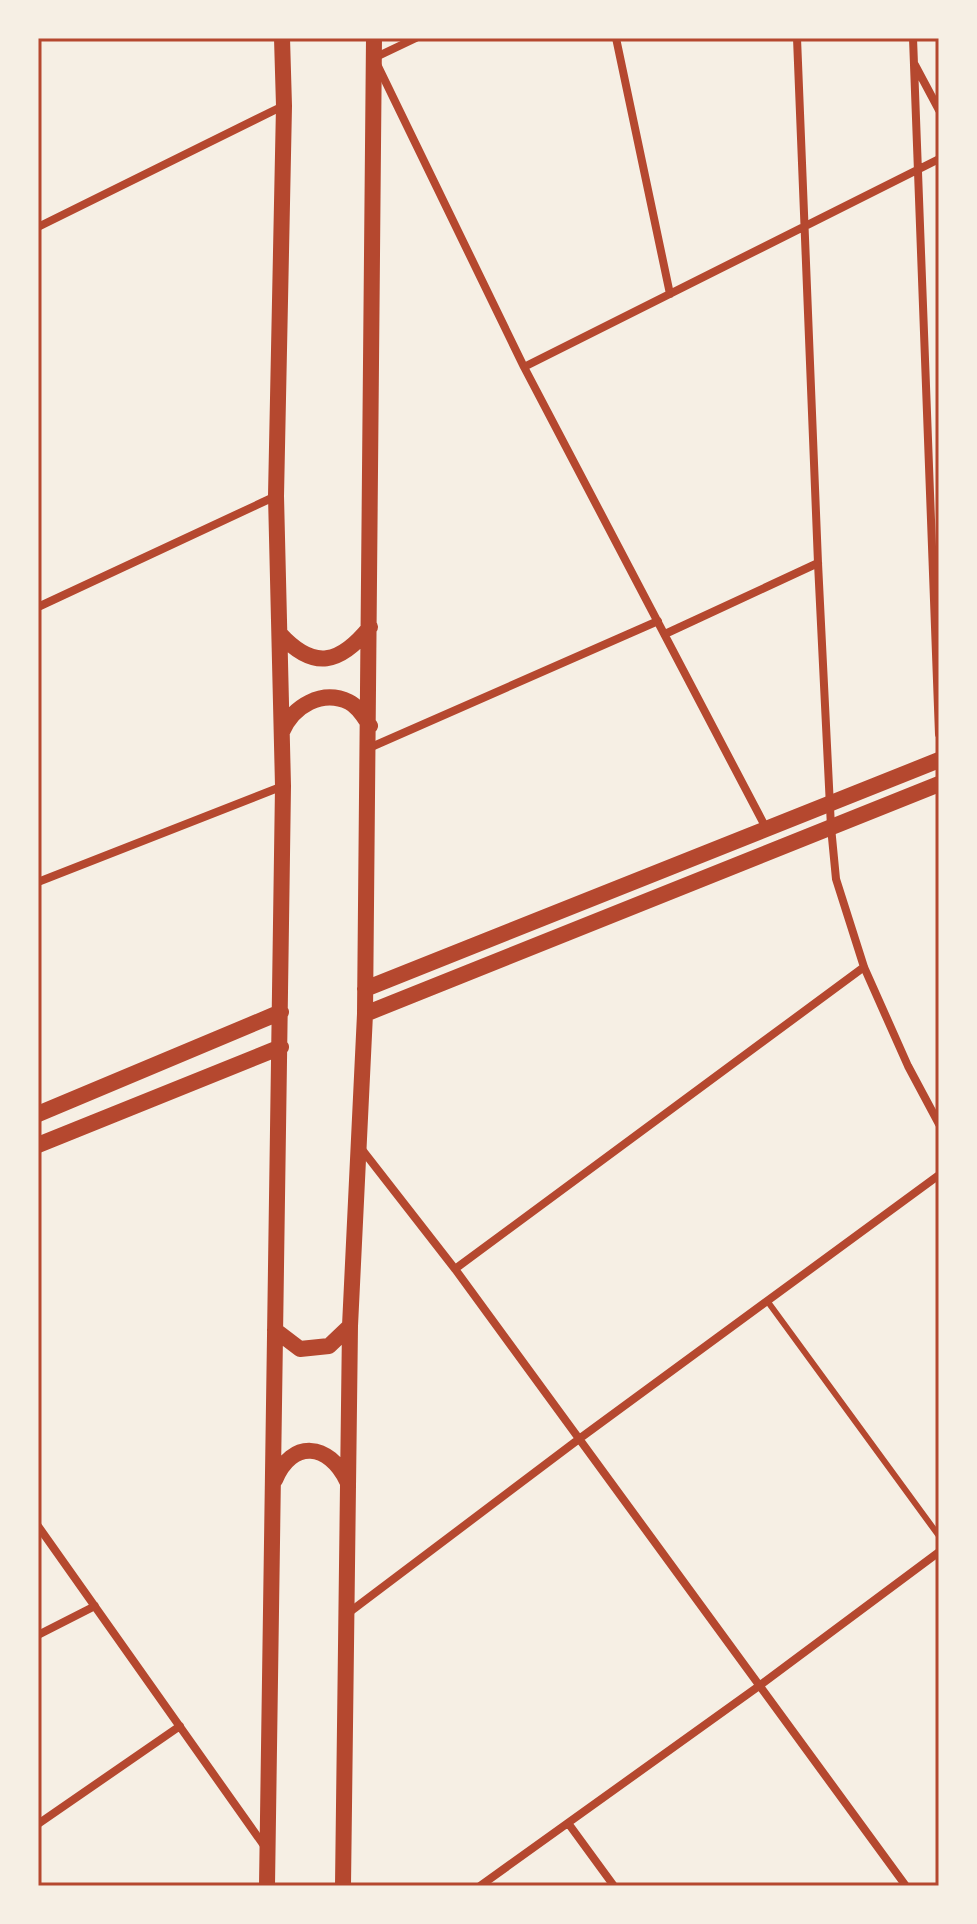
<svg xmlns="http://www.w3.org/2000/svg" width="977" height="1924" font-family="Quicksand,sans-serif">
  <rect width="100%" height="100%" fill="#f6efe4"/>
  <g fill="none" stroke-linecap="round" stroke-linejoin="round">
    <path stroke="#b5482f" stroke-width="6" d="M768,1302l171,234"/>
    <path stroke="#b5482f" stroke-width="8" d="M416,38l-42,20 150,309 242,461
      M616,38l54,256
      M797,38l21,525 13,264 5,52 28,88 44,99 31,58
      M913,38l26,696
      M915,65l24,45
      M38,227l245,-121
      M524,367l415,-208
      M38,607l238,-111
      M665,634l153,-71
      M369,748l289,-127
      M38,882l245,-96
      M360,1147l95,122 451,617
      M455,1269l409,-302
      M38,1526l227,321
      M347,1614l232,-175 360,-264
      M38,1635l57,-29
      M568,1823l46,63
      M38,1824l142,-98
      M480,1886l279,-200 180,-134"/>
    <path stroke="#b5482f" stroke-width="16" d="M280,634c34,37 60,30 90,-7
      M282,732c11,-26 40,-43 67,-30 10,5 15,15 21,24
      M365,989l574,-229
      M365,1014l574,-230
      M38,1114l243,-102
      M38,1145l243,-98
      M275,1330l25,19 29,-3 21,-20
      M275,1480c17,-41 54,-37 72,1
      M267,1886l16,-1100 -7,-290 8,-390 -2,-68
      M343,1886l7,-560 15,-312 9,-976"/>
  </g>
  <rect width="977" height="1924" fill="none" stroke="#f6efe4" stroke-width="80"/>
  <rect x="40" y="40" width="897" height="1844" fill="none" stroke="#b5482f" stroke-width="3"/>
</svg>
